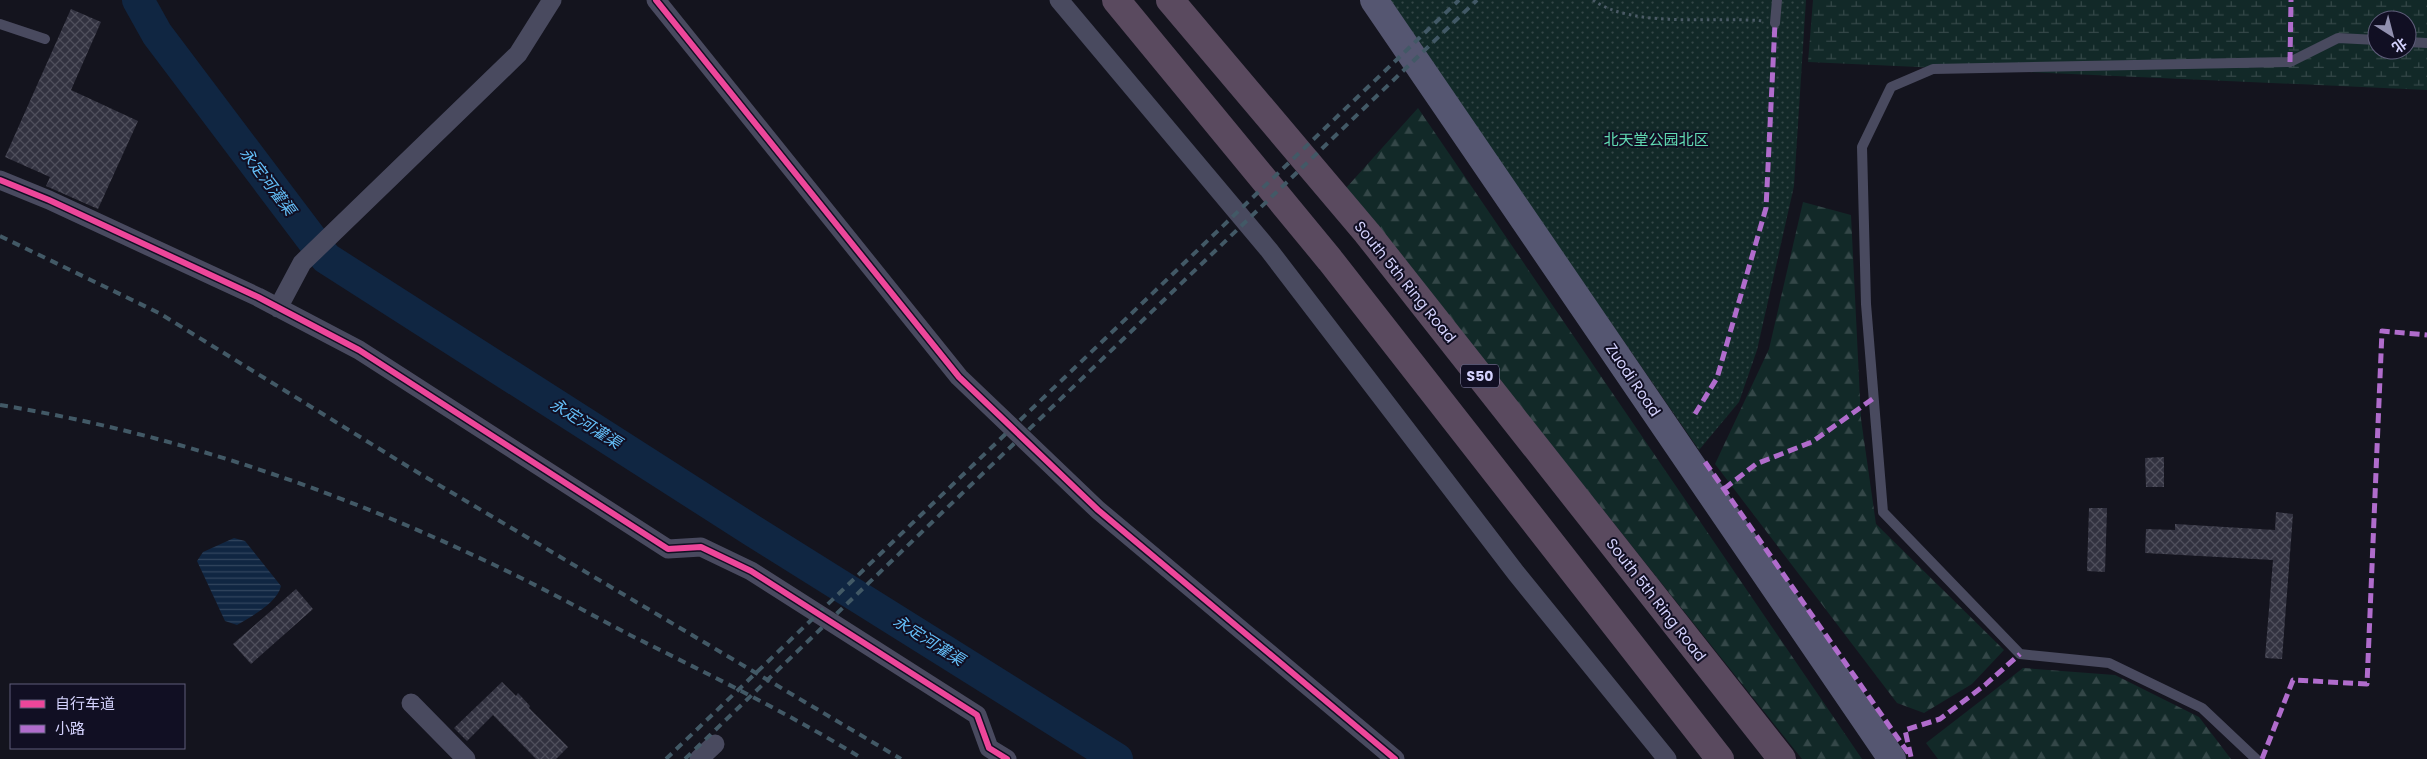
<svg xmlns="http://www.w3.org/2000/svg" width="2427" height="759" font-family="Poppins,'Noto Sans SC',sans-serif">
  <defs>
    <pattern id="forest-firs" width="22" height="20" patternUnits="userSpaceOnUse" patternTransform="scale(1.25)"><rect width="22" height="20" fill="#122928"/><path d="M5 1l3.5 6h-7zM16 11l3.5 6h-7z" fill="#344748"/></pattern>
    <pattern id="wetland-marsh" width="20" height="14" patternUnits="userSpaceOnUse" patternTransform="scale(1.25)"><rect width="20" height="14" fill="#122928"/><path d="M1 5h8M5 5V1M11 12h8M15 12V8" fill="none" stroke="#344748"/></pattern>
    <pattern id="park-dots" width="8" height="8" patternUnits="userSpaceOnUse" patternTransform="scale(1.25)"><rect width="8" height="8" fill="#122928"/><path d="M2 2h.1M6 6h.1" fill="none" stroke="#344748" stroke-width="1.8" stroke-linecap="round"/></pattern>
    <pattern id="water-rules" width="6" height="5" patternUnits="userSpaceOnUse" patternTransform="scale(1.25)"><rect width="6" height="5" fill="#102642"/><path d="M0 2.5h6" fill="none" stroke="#32455e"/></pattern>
    <pattern id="building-cross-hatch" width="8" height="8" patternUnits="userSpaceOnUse" patternTransform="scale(1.25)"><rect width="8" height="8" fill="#323240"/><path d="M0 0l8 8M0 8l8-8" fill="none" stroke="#4f4f5c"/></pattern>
  </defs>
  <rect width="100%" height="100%" fill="#14141e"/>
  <path fill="url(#forest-firs)" d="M1418,108l425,623 19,28h-60l-456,-571z
    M1803,202l48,13 10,204 15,105 128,126 -32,34 -48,29 -27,-10 -182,-239 54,-115z
    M2023,668l92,7 84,42 32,42h-293l-12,-16z"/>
  <path fill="url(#wetland-marsh)" fill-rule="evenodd" d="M1813,0h614v90l-619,-28zM2377,20h30v30h-30z"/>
  <path fill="url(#park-dots)" d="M1388,0h418l-12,186 -37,164 -18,52 -40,48z"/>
  <path fill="url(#water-rules)" d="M234,538l11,3 36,45c-4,17 -29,30 -44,39l-12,-4 -28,-60 6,-9z"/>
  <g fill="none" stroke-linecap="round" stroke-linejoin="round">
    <path stroke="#102642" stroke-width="32" d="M138,0l19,34 169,224 427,273 364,228"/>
  </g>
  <path fill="url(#building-cross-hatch)" d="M71,9l30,13 -30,68 67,31 -40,88 -52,-23 4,-9 -45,-20z
    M2164,457v30h-18l-1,-29z
    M2089,508h18l-2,64 -18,-1z
    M2276,512l17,2 -11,145 -17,-1 8,-98 -128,-7 1,-24 29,1v-6l100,6z
    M296,589l17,20 -62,55 -18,-20z
    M502,682l14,14 2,-3 12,13 -1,2 39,39 -12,12h-20l-43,-44 -26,26 -13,-13z"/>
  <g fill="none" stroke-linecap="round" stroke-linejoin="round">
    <path stroke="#4a5a65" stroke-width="3" stroke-dasharray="2.5 4" stroke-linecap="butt" d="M1593,0c41,29 121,16 170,21"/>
    <path stroke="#494a5f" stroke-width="10" d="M1775,23l2,-23
      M0,24l45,15
      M2407,42l20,1
      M2256,759l-54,-51 -93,-45 -89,-9 -137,-142 -17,-208 -4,-157 29,-60 42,-18 357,-7 48,-24 39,2"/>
    <path stroke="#494a5f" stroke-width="19" d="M656,0l303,377 139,133 297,249
      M1059,0l210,250 247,323 151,186
      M0,180l49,20 209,97 101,53 309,199 33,-2 50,24 226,144 12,33 18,11
      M278,308l24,-45 216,-209 34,-54
      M411,703l55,56
      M699,759l16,-15"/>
    <path stroke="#555671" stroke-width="28" d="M1374,0l518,759"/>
    <path stroke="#5a4a5f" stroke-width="28" d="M1116,0l214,260 390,499
      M1170,0l197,233 415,526"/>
    <path stroke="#425966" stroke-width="4" stroke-dasharray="8 6" stroke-linecap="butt" d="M0,236l159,77 253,156 489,290
      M0,405c164,27 324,80 475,151 53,24 104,52 155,79 78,39 160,79 233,124
      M666,759l793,-759
      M685,759l792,-759"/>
    <path stroke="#b06ccc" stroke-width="5" stroke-dasharray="10 5" stroke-linecap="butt" d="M2290,62l1,-62
      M1695,414l22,-36 49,-170 9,-185
      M1705,462l206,295 -6,-27 35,-11 45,-34 35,-31
      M1724,489l32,-25 56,-22 62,-44
      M2262,759l31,-79 74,4 15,-353 45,4"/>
    <g stroke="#110f23" stroke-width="9">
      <path id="cycleway" d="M656,0l303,377 139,133 297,249
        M0,180l49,20 209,97 101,53 309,199 33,-2 50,24 226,144 12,33 18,11"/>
    </g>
    <use href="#cycleway" stroke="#ed469a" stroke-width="6"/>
  </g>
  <g text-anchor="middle" stroke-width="4" stroke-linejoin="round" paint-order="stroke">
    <rect fill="#110f23" stroke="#9a98bc" stroke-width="1" x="1461" y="364.5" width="38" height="23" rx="4"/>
    <g font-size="14" font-weight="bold" fill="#d4d2fd">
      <text x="1480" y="381">S50</text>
    </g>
    <g font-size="15" fill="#61dbb3" stroke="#110f23">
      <text x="1656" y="145">北天堂公园北区</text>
    </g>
    <g font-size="15" fill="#d4d2fd" stroke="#110f23">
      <text transform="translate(1405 282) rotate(51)" y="5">South 5th Ring Road</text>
      <text transform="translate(1633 380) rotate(56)" y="5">Zuodi Road</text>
      <text transform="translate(1656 600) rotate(52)" y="5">South 5th Ring Road</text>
    </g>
    <g font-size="16" font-style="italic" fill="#64bff9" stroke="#110f23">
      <text transform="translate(268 181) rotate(53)" y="6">永定河灌渠</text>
      <text transform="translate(586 423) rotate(32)" y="6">永定河灌渠</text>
      <text transform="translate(929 640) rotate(32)" y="6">永定河灌渠</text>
    </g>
  </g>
  <rect x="10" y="684" width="175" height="65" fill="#110f23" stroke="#5f5d7a"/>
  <rect x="20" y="700" width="25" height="8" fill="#ed469a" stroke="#5f5d7a"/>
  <text x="55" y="709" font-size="15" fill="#d4d2fd">自行车道</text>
  <rect x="20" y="725" width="25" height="8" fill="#b06ccc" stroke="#5f5d7a"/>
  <text x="55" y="734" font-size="15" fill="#d4d2fd">小路</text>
  <g transform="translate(2392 35) rotate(144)"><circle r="24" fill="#110f23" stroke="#5f5d7a"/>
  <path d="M0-4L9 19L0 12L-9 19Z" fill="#9190af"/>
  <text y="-8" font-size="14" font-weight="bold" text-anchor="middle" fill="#d4d2fd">北</text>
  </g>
</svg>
